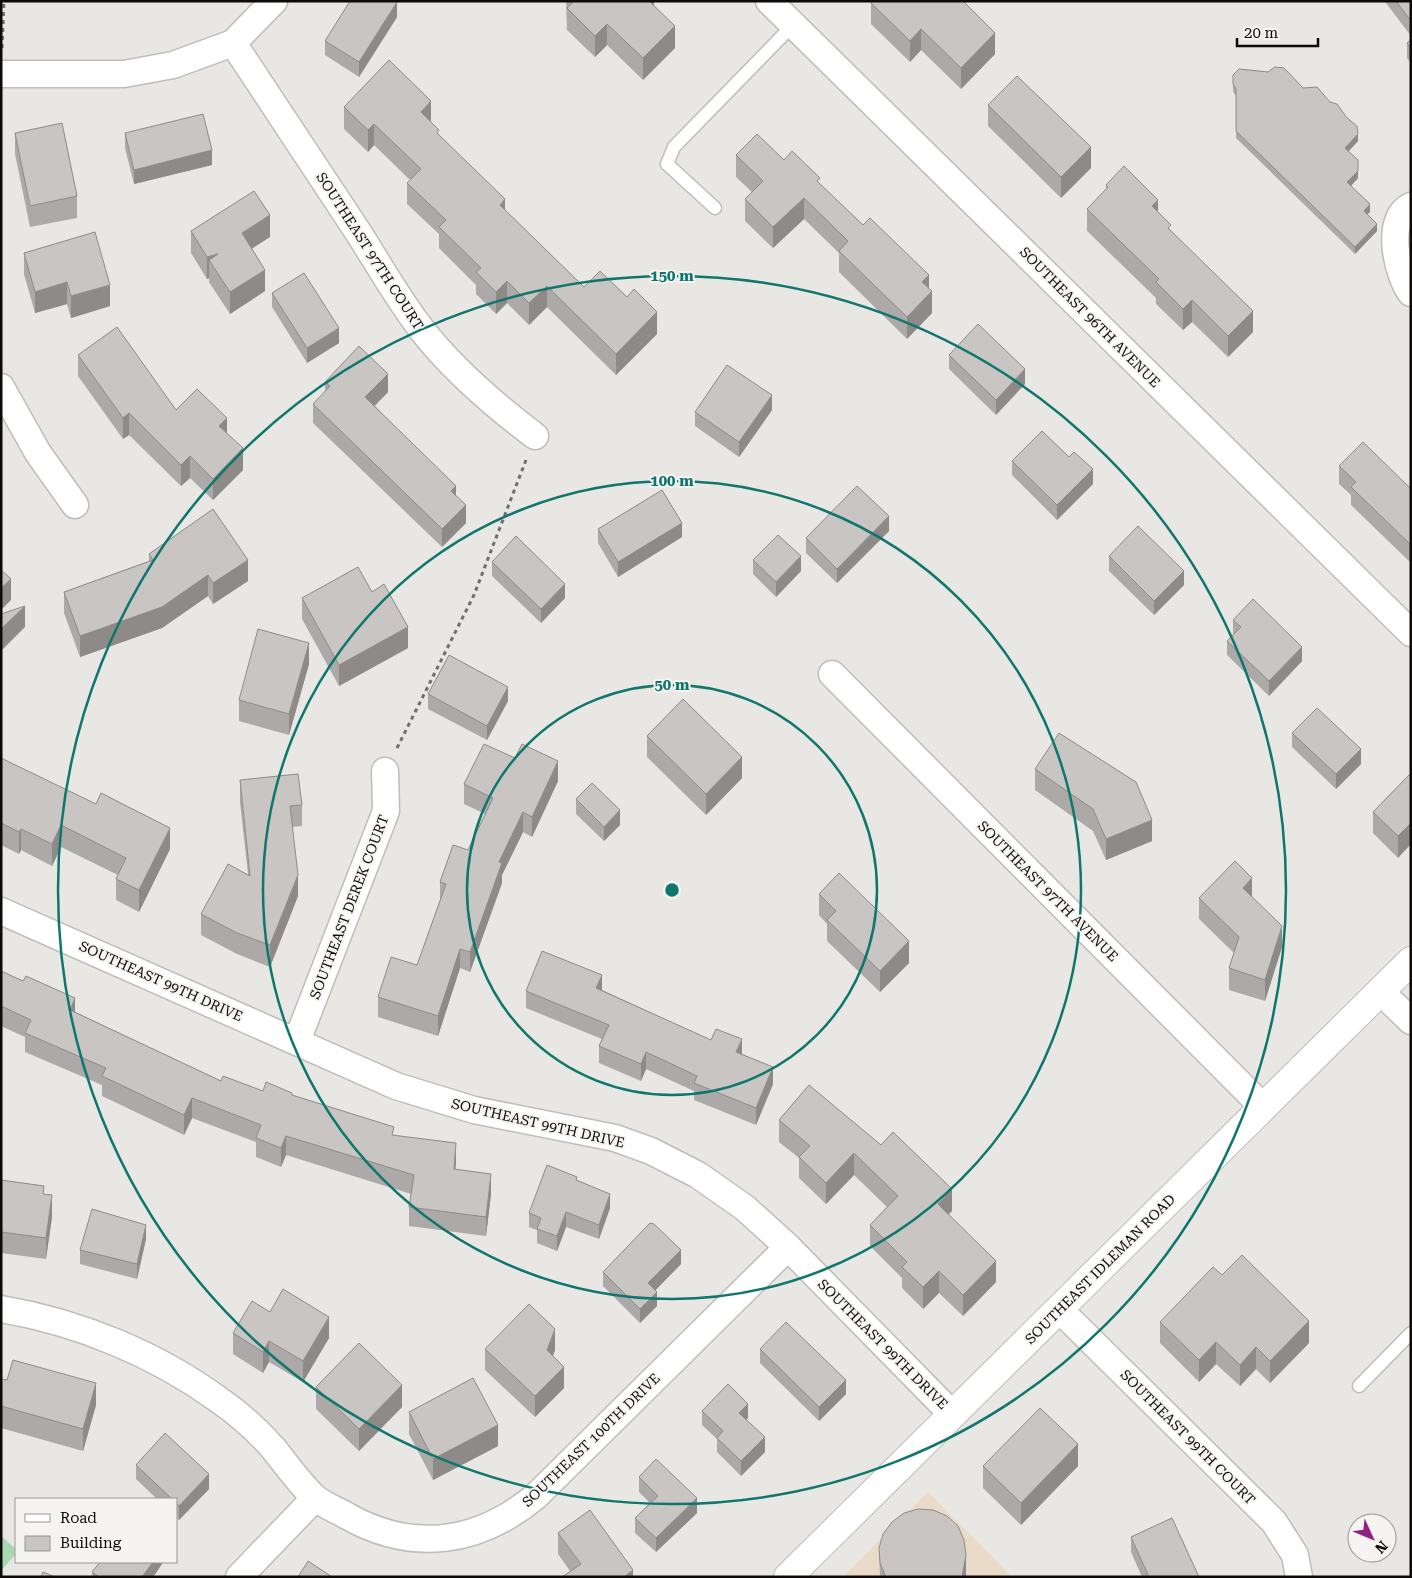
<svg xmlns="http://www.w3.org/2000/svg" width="1412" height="1578" font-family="'Roboto Serif',serif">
  <rect width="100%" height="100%" fill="#e8e7e3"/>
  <path fill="#eadac8" d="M928,1492l84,85h-169z"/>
  <path fill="#a8d8b1" d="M1,1536l15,13v5l-15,17z"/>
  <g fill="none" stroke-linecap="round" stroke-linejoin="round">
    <g stroke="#bebdb9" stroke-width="15">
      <path id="service" d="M715,208l-48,-44 7,-17 119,-122
        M1359,1386l52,-53"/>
    </g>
    <g stroke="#bebdb9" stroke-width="29">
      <path id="minor" d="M769,1l642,632
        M233,43c41,63 84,126 125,189 21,33 40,67 64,98 32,41 72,75 113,106
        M1,74h123l49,-9 60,-22 41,-42
        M1411,206c-27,12 -14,69 0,87
        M1,387l37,66 37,52
        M832,674l431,433
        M1,911l395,175 78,24 141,28 36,13 47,24 47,33 43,39 164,167
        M1380,991l31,30
        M297,1041l89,-230 -1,-40
        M1,1309c77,13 155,45 218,91 19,13 39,31 54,48 13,16 26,35 41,49 9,8 23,13 33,19 66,37 131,28 189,-20l252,-249
        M1060,1310l214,212 21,33 4,22
        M239,1577l76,-79"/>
    </g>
    <g stroke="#bebdb9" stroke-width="30">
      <path id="secondary" d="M788,1577l623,-616"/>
    </g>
    <path stroke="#706f6c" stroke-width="3" stroke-dasharray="4 4" stroke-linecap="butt" d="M2,48l2,-47
      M397,748l77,-153 52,-135"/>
    <use href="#service" stroke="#fff" stroke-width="12"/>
    <use href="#minor" stroke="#fff" stroke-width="26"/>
    <use href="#secondary" stroke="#fff" stroke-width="28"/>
  </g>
  <path fill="#ada9a8" d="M566,1h88v5l21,42 -32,32 -36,-35 -12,12 -28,-27z
    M1386,1h25v35l-25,-33z
    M951,2l44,52 -34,35 -40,-39 -11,12 -39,-38v-21z
    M397,17l-38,60 -34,-22v-14z
    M1411,40v23l-4,-5v-15z
    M1233,75l70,13 55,53 -9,10 9,27 -7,8 19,26 -3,2 10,17 -22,23 -119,-116v-42l-3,-4z
    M988,105l103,63 -30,30 -73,-72z
    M344,107l87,15 8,13 66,76 79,76 73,47 -41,41 -69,-68 -18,18 -22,-22 -11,11 -20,-20v-9l-37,-37v-14l-32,-30v-21l3,-3 -36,-35 -6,7 -24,-23z
    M15,133l62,63v22l-47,9 -15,-73z
    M125,133l87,32 -78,19 -9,-36z
    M736,155l48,5 36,24 109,104 3,25 -25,26 -68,-67v-19l-35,-34 -31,29 -28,-27v-22l7,-7 -16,-15z
    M1106,185l52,27 13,19 82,101 -25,25 -36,-35 -9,8 -27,-26v-6l-69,-67v-22l19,-19z
    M191,231l79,6 -18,11 13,43 -35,23 -21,-32v-4l-2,1 -16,-26z
    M24,253l86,53 -39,12 -4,-14 -32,9 -11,-39z
    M272,293l67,50 -32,20 -35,-56z
    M78,355l98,55 51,23 16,37 -30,30 -23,-22 -9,8 -52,-51 -6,4 -45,-63z
    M949,355l76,29 -29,31 -47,-46z
    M325,382l63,10 -13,14 81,90 10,27 -24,24 -129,-124v-19l12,-12z
    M772,410l-33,47 -44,-31v-14z
    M1012,461l81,23 -36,36 -45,-45z
    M1339,466l72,23v74l-60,-58v-10l-12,-11z
    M598,529l84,8 -64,40 -20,-34z
    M889,531l-52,52 -31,-30v-15z
    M149,554l99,27 -35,23 -5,-8 -46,32 -82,29 -16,-44v-21l85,-31z
    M1109,556l75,29 -30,30 -45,-44z
    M753,560l48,11 -25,26 -23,-23z
    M492,562l73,36 -24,25 -49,-47z
    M372,592l36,56 -69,38 -37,-67v-21z
    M1233,620l69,41 -33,35 -42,-41v-14l6,-6z
    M309,664l-20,71 -50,-14v-21z
    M428,694l80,7 -21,39 -59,-31z
    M1292,733l69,31 -25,25 -44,-42z
    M647,736l95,42 -36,37 -59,-58z
    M1,758l169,91 -31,63 -23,-12v-21l2,-4 -57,-28 -9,19 -31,-16 -2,4 -18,-9z
    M1035,769l117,72 -46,19 -13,-29 -58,-41z
    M1411,773l-13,85 -25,-25v-21z
    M240,780l62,25v21l-10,1 6,69 -28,71 -33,-13 -36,-19v-21l47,-40 -8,-72z
    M558,781l-26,56 -9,-5 -21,43v8l-32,89 -10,-4 -22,68 -60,-19v-20l39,-32 23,-64v-19l28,-32 17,-36 -21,-10v-20z
    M576,799l44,26 -16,16 -28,-27z
    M819,894l90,69 -29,29 -53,-51v-17l-8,-9z
    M1252,897l30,50 -17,54 -36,-11v-22l5,-15 -35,-34v-21z
    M1,971l74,41 146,69 42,10 29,4 102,40 62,27 -1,8 36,24 -5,42 -77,-10v-19l2,-13 -125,-39 -5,12 -25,-10v-15l-64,-24 -8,17 -82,-39v-11l-77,-33v-15l-24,-11z
    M602,990l140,65 31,29 -17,41 -62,-25v-9l-48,-22 -5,12 -42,-18v-17l3,-7 -76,-31v-17z
    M809,1085l143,126 -4,3 48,68 -33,34 -24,-23 -16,16 -21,-21v-10l-32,-32v-21l17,-18 -33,-32 -28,29 -27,-26v-20l-20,-16v-22z
    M1,1180l43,14 8,23 -6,42 -45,-6z
    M577,1181l33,27 -11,31 -33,-12 -9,24 -20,-8v-13l-8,-3v-14z
    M146,1239l-9,40 -57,-15v-14z
    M681,1264l-26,26 2,16 -17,17 -37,-37v-14z
    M1222,1275l87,68 -39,40 -14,-14 -16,17 -24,-22 -17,18 -39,-39v-21z
    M270,1312l59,26 -26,44 -34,-20 -6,11 -30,-19v-21z
    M485,1349l70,1 -2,6 11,32 -29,29 -50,-47z
    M760,1349l86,45 -27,27 -59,-58z
    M1,1379l95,26 -13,46 -82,-23z
    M316,1387l86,20 -43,44 -43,-42z
    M702,1411l46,7 -2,2 19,32 -24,24 -24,-24v-13l-15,-14z
    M409,1412l89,34 -65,34 -24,-46z
    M136,1465l73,24 -30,31 -3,-3v-18h-19l-21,-20z
    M983,1466h95l-57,59 -38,-37z
    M639,1477l58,36 -41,39 -21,-19v-15l15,-15 -11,-11z
    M558,1533l75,44 -63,-6 -12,-17z
    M1131,1537l68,40h-57l-11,-25z
    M879,1548l87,7v22h-86z
    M162,1562v2l-9,13h-61v-5z"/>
  <path fill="#8d8a88" d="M648,1h6v14z
    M397,2v15l-38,60v-15z
    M607,24v21l-12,12v-21z
    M675,26v22l-32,32v-22z
    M921,29v21l-11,12v-21z
    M995,33v21l-34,35v-21z
    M431,101v22l-10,-11z
    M374,124v21l-6,7v-22z
    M1358,134v7l-13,14v-7z
    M1091,147v21l-30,30v-21z
    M212,150v15l-78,19v-14z
    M1358,171v7l-11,12v-8z
    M804,198v21l-31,29v-21z
    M505,199v22l-5,-16z
    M1158,200v21l-6,-15z
    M1370,204v8l-6,6v-7z
    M270,215v22l-28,18v-22z
    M1377,224v7l-22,23v-7z
    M218,254l-9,6v18l-2,1v-22z
    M265,270v21l-35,23v-22z
    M929,275v20l3,-4v22l-25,26v-22l15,-35z
    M507,281v22l-11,11v-22z
    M67,282v22l-32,9v-21z
    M110,285v21l-39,12v-22z
    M547,286v21l-18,18v-22z
    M1192,300v22l-9,8v-21z
    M1253,311v21l-25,25v-21z
    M657,312v22l-41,41v-21z
    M339,328v15l-32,20v-15z
    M1025,369v15l-29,31v-15z
    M388,374v18l-23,23v-18z
    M772,395v15l-33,47v-15z
    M129,413v22l-6,4v-21z
    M227,418v22l-8,-14z
    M243,448v22l-30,30v-21z
    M190,456v22l-9,8v-21z
    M1093,469v15l-36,36v-15z
    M456,486v18l-5,-13z
    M466,505v18l-24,24v-18z
    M889,516v15l-52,52v-14z
    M682,523v14l-64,40v-15z
    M801,556v15l-25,26v-15z
    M248,560v21l-35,23v-21z
    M1184,571v14l-30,30v-14z
    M208,575v21l-46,32 -82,29v-21z
    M11,579v21l-10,10v-22z
    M565,584v14l-24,25v-14z
    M25,606v21l-24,24v-22z
    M408,627v21l-69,38v-21z
    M309,643v21l-20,71v-21z
    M1302,647v14l-33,35v-15z
    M508,687v14l-21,39v-14z
    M1361,749v15l-25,25v-15z
    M742,757v21l-36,37v-21z
    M558,761v20l-26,56v-20z
    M620,810v15l-16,16v-14z
    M523,812v20l-21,43v8l-32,89v-20l29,-90z
    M1152,820v21l-46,19v-21z
    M1411,823v21l-13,14v-22z
    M61,825v22l-9,19v-22z
    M170,828v21l-31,63v-22z
    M21,829v21l-2,4v-22z
    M298,875v21l-28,71v-22z
    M1252,878v22l-9,-12z
    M1282,926v21l-17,54v-21z
    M909,941v22l-29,29v-21z
    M460,949v19l-22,68v-20z
    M602,975v17l-6,-4z
    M75,998v19l-5,-7z
    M742,1039v17l-6,-4z
    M646,1052v17l-5,12v-17z
    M773,1067v17l-17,41v-17z
    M192,1098v20l-8,17v-20z
    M286,1136v19l-5,12v-19z
    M456,1143v19l-2,27v-20z
    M854,1153v22l-28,29v-21z
    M491,1174v20l-5,42v-19z
    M952,1189v22l-14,14v-21z
    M610,1194v14l-11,31v-14z
    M52,1195v22l-6,42v-21z
    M566,1212v15l-9,24v-15z
    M146,1225v14l-9,40v-15z
    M681,1250v14l-33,34v-15z
    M996,1261v21l-33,34v-21z
    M939,1271v22l-16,16v-22z
    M657,1292v14l-17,17v-14z
    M329,1317v21l-26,44v-21z
    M1309,1321v22l-39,40v-22z
    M555,1329v21l-8,21v-21z
    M269,1341v21l-6,11v-21z
    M1216,1342v22l-17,18v-22z
    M1256,1347v22l-16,17v-21z
    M564,1367v21l-29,29v-21z
    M846,1380v14l-27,27v-14z
    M96,1383v22l-13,46v-22z
    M402,1385v22l-43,44v-22z
    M748,1404v14l-9,9v-14z
    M498,1425v21l-65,34v-21z
    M765,1437v15l-24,24v-15z
    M1078,1444v22l-57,59v-22z
    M209,1474v15l-30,31v-14z
    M697,1498v15l-41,39v-14z
    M966,1555v22h-4z
    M153,1562h9v2l-9,13h-11z
    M633,1570v7h-9z"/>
  <path fill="#c9c5c3" stroke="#8d8a88" d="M350,1h45l2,1 -38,60 -34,-21z
    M572,1h77l26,25 -32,32 -36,-34 -12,12 -28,-28 6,-6z
    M873,1h90l32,32 -34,35 -40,-39 -11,12 -39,-38z
    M1396,1h15v20z
    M1411,40v9l-4,-6z
    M389,60l42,41 -10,11 18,18 -2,3 68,66 -5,6 84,82 16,-16 27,26 7,-8 23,23 -41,42 -69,-68 -18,17 -22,-22 -11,11 -20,-20 5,-4 -42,-41 7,-7 -39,-37 14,-14 -47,-45 -6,6 -24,-23z
    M1275,67l9,1 19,20 14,-1 13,15 7,2 10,14 10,8 1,8 -13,14 13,12v11l-11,11 23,22 -6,7 13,13 -22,23 -119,-116v-42l-3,-5v-9l6,-6 29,3z
    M1017,76l74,71 -30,30 -73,-72z
    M203,114l9,36 -78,20 -9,-37z
    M62,123l15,73 -47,10 -15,-73z
    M757,134l27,26 8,-9 28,27 -3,3 46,44 7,-7 59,57 -7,7 10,9 -25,26 -68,-66 9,-10 -44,-43 -31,29 -28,-28 18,-18 -27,-26z
    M1124,166l34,34 -6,6 19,19 -3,3 85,83 -25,25 -36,-36 -9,9 -27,-27 3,-3 -72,-70 21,-22 -2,-2z
    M254,191l16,24 -28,18 23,37 -35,22 -21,-32 9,-6 -11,3 -16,-26z
    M95,232l15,53 -39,11 -4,-14 -32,10 -11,-39z
    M304,273l35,55 -32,20 -35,-55z
    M978,324l47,45 -29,31 -47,-45z
    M117,327l59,83 21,-21 30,29 -8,8 24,22 -30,31 -23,-23 -9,9 -52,-52 -6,5 -45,-63z
    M359,346l29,28 -23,23 91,89 -5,5 15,14 -24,24 -129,-125 17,-18 -5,-4z
    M727,365l45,30 -33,47 -44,-30z
    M1042,431l27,26 5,-5 19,17 -36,36 -45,-44z
    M1363,442l48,47v56l-60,-58 5,-5 -17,-16z
    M857,486l32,30 -52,53 -31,-31z
    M662,490l20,33 -64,39 -20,-33z
    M213,509l35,51 -35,23 -5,-8 -46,32 -82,29 -16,-44 89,-32 -4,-6z
    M1138,526l46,45 -30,30 -45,-45z
    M778,535l23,21 -25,26 -23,-22z
    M516,536l49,48 -24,25 -49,-47z
    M358,567l14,25 12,-8 24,43 -69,38 -37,-67z
    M1,570l10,9 -10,9z
    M1253,599l49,48 -33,34 -42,-40 14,-14 -8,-7z
    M25,606l-24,23v-15z
    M258,629l51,14 -20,71 -50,-14z
    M449,655l59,32 -21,39 -59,-32z
    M683,699l59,58 -36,37 -59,-58z
    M1317,708l44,41 -25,25 -44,-41z
    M1059,733l77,49 16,38 -46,19 -13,-30 -58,-40z
    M484,744l31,14 7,-14 36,17 -26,56 -9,-5 -24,50 3,1 -32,89 -10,-3 -22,67 -60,-19 13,-40 26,8 29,-81 -6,-2 13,-37 15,5 25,-52 -29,-14z
    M1,758l95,46 5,-11 69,35 -31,62 -23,-11 10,-21 -65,-33 -9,19 -31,-15 -2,3 -18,-9z
    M1411,773v50l-13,13 -25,-24z
    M298,774l4,31 -12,1 8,69 -28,70 -33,-12 -36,-19 27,-50 22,12 -10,-96z
    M592,783l28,27 -16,17 -28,-28z
    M1235,861l17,17 -9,10 39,38 -17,54 -36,-12 10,-31 -40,-39z
    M839,873l70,68 -29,30 -53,-51 9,-9 -17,-17z
    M542,951l60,24 -6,13 115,52 5,-11 26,10 -6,13 37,15 -17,41 -62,-25 3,-7 -51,-24 -5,12 -42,-18 10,-21 -83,-34z
    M1,971l22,10 3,-5 49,22 -5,12 151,71 2,-5 40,15 3,-9 26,11v2l102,32 -2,8 64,8 -2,26 37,5 -5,43 -77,-10 5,-32 -128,-39 -5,12 -25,-10 5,-13 -69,-27 -8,17 -82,-39 4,-8 -81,-35 6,-13 -30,-14z
    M809,1085l72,60 12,-13 59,57 -14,15 58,57 -33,34 -24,-24 -16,16 -21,-20 5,-5 -37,-37 28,-29 -44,-43 -28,30 -27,-26 11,-11 -31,-26z
    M547,1165l30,12 -1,3 34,14 -11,31 -33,-13 -9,24 -20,-7 4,-11 -12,-5z
    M1,1180l43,6 -1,8 9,1 -6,43 -45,-6z
    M92,1209l54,16 -9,39 -57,-14z
    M650,1223l4,1 27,26 -33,33 9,9 -17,17 -37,-37z
    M1242,1255l67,66 -39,40 -14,-14 -16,18 -24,-23 -17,18 -39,-38 53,-55 9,8z
    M283,1289l46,28 -26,44 -34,-20 -6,11 -30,-19 19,-32 18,11z
    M529,1304l26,25 -8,21 17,17 -29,29 -50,-47z
    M786,1322l60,58 -27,27 -59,-58z
    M359,1343l43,42 -43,44 -43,-42z
    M13,1360l83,23 -13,46 -82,-23v-27l6,1z
    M473,1378l25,47 -65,34 -24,-47z
    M728,1384l20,20 -9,9 26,24 -24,24 -24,-23 6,-7 -21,-20z
    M1040,1408l38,36 -57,59 -38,-37z
    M165,1433l44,41 -30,32 -3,-3v-4h-4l-36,-34z
    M656,1459l41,39 -41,40 -21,-20 23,-22 -19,-19z
    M918,1509l15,1 14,6 11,10 6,14 2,15 -4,22h-75l-2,-2 -5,-12 -1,-15 4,-14 9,-12 12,-9z
    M590,1510l43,60 -9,7h-62l19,-13 -23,-31z
    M1172,1518l27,59h-50l-18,-40z
    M308,1561l24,16h-34z
    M100,1562h53l-11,15h-43l-7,-5z
    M43,1572l12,5h-14z"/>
  <g fill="none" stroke="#0f766e" stroke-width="2.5">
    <circle cx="672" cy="890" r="205"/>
    <circle cx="672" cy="890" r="409"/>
    <circle cx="672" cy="890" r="614"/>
  </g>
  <g text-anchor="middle" stroke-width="4" stroke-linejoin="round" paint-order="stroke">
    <g font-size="14" fill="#0c0b0a" stroke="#f5f4f0">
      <text transform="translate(370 251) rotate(57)" y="5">SOUTHEAST 97TH COURT</text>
      <text transform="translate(1090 317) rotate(45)" y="5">SOUTHEAST 96TH AVENUE</text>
      <text transform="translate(1048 891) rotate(45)" y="5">SOUTHEAST 97TH AVENUE</text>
      <text transform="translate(349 907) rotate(-69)" y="5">SOUTHEAST DEREK COURT</text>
      <text transform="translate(161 981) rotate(24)" y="5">SOUTHEAST 99TH DRIVE</text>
      <text transform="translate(538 1123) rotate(13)" y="5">SOUTHEAST 99TH DRIVE</text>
      <text transform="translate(1100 1269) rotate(-45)" y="5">SOUTHEAST IDLEMAN ROAD</text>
      <text transform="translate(883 1344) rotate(45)" y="5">SOUTHEAST 99TH DRIVE</text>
      <text transform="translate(1188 1437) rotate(45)" y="5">SOUTHEAST 99TH COURT</text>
      <text transform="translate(591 1440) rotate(-44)" y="5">SOUTHEAST 100TH DRIVE</text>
    </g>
  </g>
  <circle cx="672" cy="890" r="8" fill="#0f766e" stroke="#f5f4f0" stroke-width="2.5"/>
  <g font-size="15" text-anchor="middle" font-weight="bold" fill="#0f766e" stroke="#f5f4f0" stroke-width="4" stroke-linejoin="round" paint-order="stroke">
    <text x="672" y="281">150 m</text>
    <text x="672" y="486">100 m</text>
    <text x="672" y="690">50 m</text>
  </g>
  <rect width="1412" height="1578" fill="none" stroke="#0c0b0a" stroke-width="5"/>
  <rect x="15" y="1498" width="162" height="65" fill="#f5f4f0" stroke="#989794"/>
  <rect x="25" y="1514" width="25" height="8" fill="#ffffff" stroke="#989794"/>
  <text x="60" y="1523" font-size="15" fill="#0c0b0a">Road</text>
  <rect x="25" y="1536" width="25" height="15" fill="#c9c5c3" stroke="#989794"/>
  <text x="60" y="1548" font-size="15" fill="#0c0b0a">Building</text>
  <g transform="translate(1372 1538) rotate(134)"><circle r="24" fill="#f5f4f0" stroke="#989794"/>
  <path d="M0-4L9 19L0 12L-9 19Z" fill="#8f2183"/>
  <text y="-8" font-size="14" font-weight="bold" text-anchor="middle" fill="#0c0b0a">N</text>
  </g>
  <path d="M1237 38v8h81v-8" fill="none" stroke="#0c0b0a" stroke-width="2.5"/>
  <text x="1244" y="38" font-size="15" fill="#0c0b0a" stroke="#f5f4f0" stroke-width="4" paint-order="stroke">20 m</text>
</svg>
